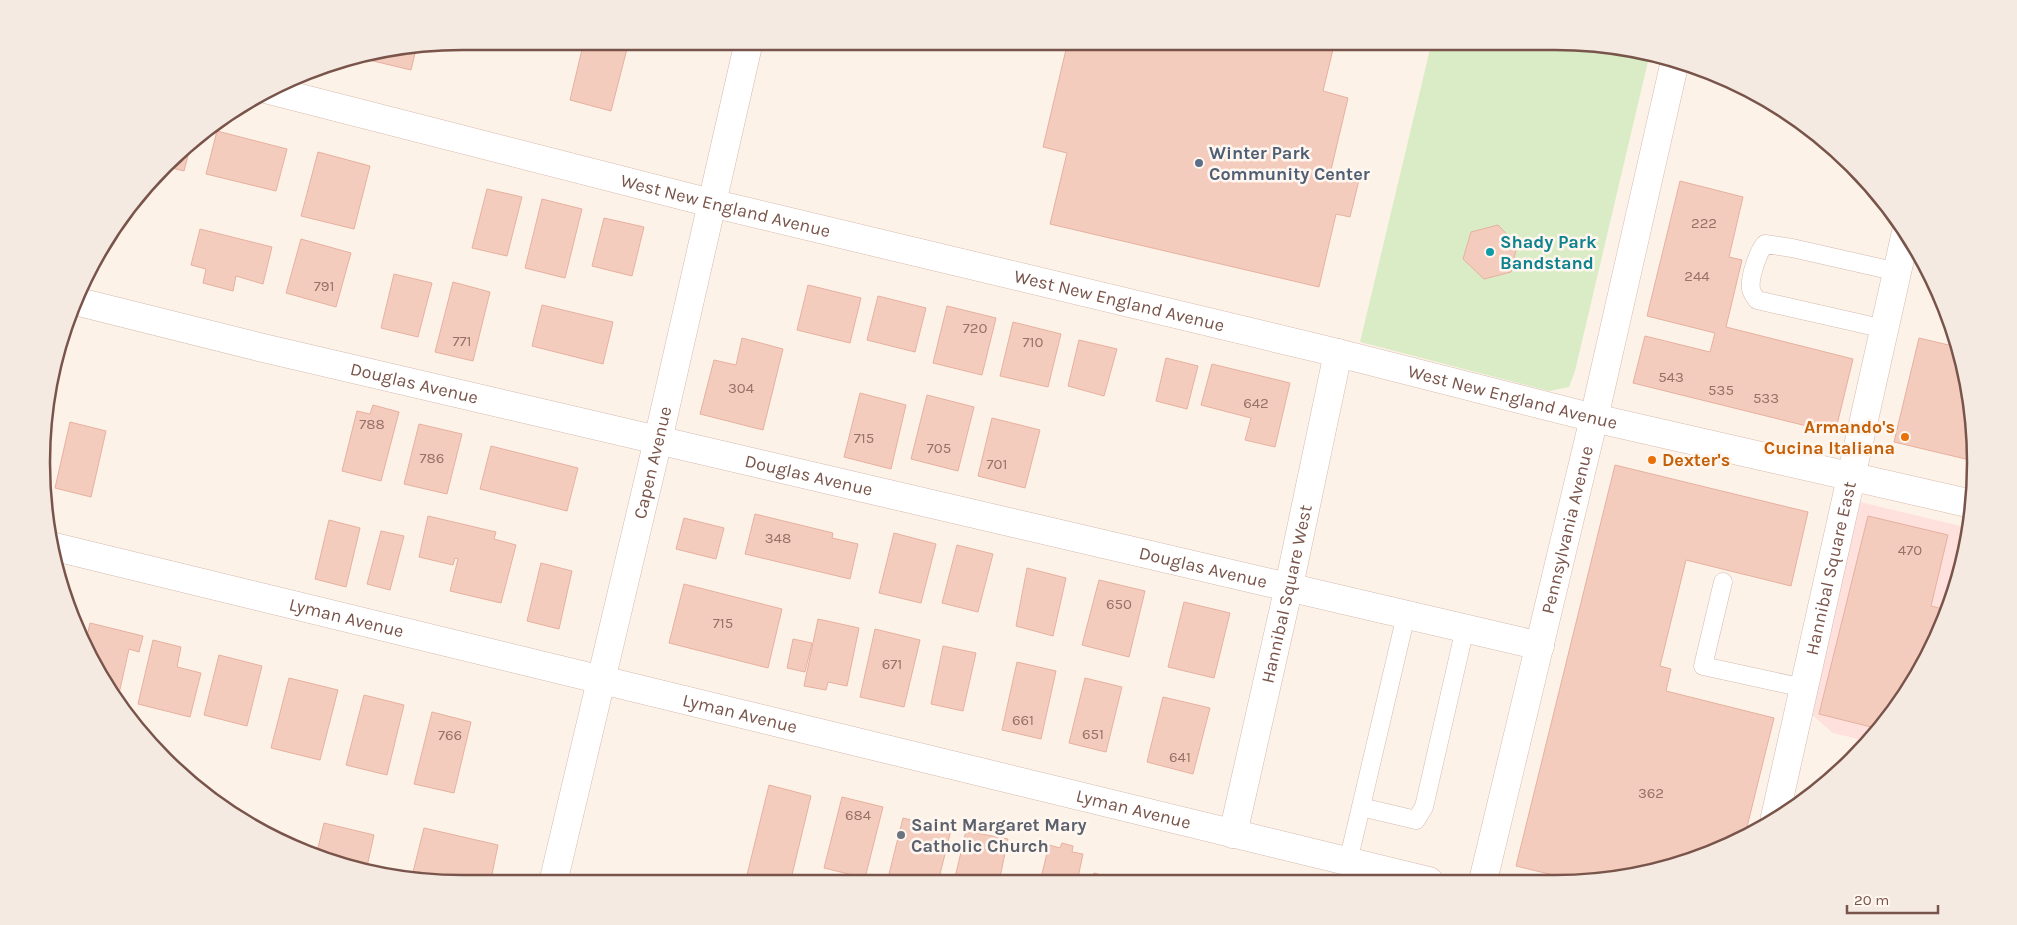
<svg xmlns="http://www.w3.org/2000/svg" width="2017" height="925" font-family="Karla,sans-serif">
  <rect width="100%" height="100%" fill="#fdf2e8"/>
  <path fill="#fee1dc" d="M1860,502l109,26 -1,16 -24,79 -55,96 -23,22 -33,-8 -22,-19z"/>
  <path fill="#daecc5" d="M1432,41h123l81,8 14,4 -75,318 -6,16 -20,4 -189,-49z"/>
  <path fill="#f4ccbe" stroke="#e7b09e" d="M584,41h45l-18,70 -41,-11z
    M1068,41h267l-12,50 25,7 -18,76 29,6 -9,37 -14,-3 -17,73 -269,-63 17,-71 -24,-6z
    M416,49l-5,21 -42,-10v-3z
    M217,131l70,18 -11,42 -70,-17z
    M192,140l-8,31 -16,-4 17,-21z
    M318,152l52,14 -16,63 -53,-13z
    M1680,181l63,16 -14,60 13,3 -16,67 127,32 -18,74 -202,-50 12,-47 65,16 5,-19 -68,-17z
    M487,189l35,8 -15,59 -35,-8z
    M542,199l40,10 -17,69 -40,-10z
    M604,218l40,9 -12,49 -40,-10z
    M1498,225l19,20 -6,27 -27,7 -21,-20 8,-27z
    M200,229l72,18 -9,37 -27,-8 -3,15 -30,-8 3,-14 -15,-4z
    M301,239l50,14 -15,54 -50,-14z
    M102,246l-4,18 -4,-1 4,-11z
    M394,274l38,9 -14,54 -37,-9z
    M453,282l37,10 -17,69 -38,-9z
    M808,285l53,13 -11,45 -53,-13z
    M878,296l48,12 -11,44 -48,-12z
    M542,305l71,17 -10,42 -71,-18z
    M947,306l49,12 -14,57 -49,-12z
    M1947,312l4,15 -7,-2z
    M1013,322l48,12 -13,53 -48,-11z
    M742,338l41,11 -20,81 -63,-16 14,-54 22,5z
    M1919,338l38,9 11,33 6,81 -80,-19z
    M1079,340l38,9 -13,47 -36,-10z
    M1166,358l32,8 -11,43 -31,-8z
    M1212,364l78,19 -15,64 -30,-7 6,-22 -50,-13z
    M860,393l46,12 -15,64 -47,-12z
    M927,395l47,12 -16,64 -47,-12z
    M373,405l26,7 -18,69 -39,-10 15,-60 13,3z
    M992,418l48,12 -15,58 -47,-12z
    M70,422l36,9 -15,66 -36,-9z
    M419,424l43,10 -15,60 -43,-10z
    M491,446l87,22 -11,43 -87,-22z
    M1615,465l193,47 -17,74 -105,-26 -26,106 11,3 -5,22 108,27 -29,117 -29,17 -106,28h-36l-58,-14z
    M755,514l78,19 -1,5 26,6 -8,35 -105,-25z
    M428,516l68,16 -2,7 22,6 -15,58 -51,-12 8,-32 -3,-1 -2,7 -34,-8z
    M1868,516l80,19 -17,71 16,4 17,-66 3,1 -23,78 -55,96 -10,10 -60,-15z
    M684,518l40,10 -8,31 -40,-10z
    M329,520l31,8 -14,59 -31,-8z
    M381,531l23,5 -14,54 -23,-6z
    M894,533l42,11 -15,59 -42,-10z
    M957,545l36,9 -15,58 -36,-9z
    M541,563l31,8 -13,58 -32,-8z
    M1027,568l39,10 -13,58 -37,-10z
    M1099,580l46,11 -16,66 -47,-12z
    M684,584l98,25 -14,59 -99,-25z
    M1184,602l46,11 -16,65 -46,-11z
    M818,619l41,9 -12,58 -19,-4 -2,8 -22,-4z
    M90,623l53,13 -4,16 -10,-3 -11,49 -20,-25 -13,-28z
    M875,629l45,11 -16,67 -44,-10z
    M793,639l19,4 -7,29 -18,-4z
    M153,640l28,7 -4,20 24,6 -11,44 -52,-13z
    M943,646l33,7 -13,58 -32,-7z
    M219,655l43,11 -15,60 -43,-11z
    M1017,662l39,9 -15,68 -39,-9z
    M289,678l49,12 -18,70 -49,-12z
    M1085,678l37,9 -16,65 -37,-9z
    M364,695l40,10 -17,70 -41,-10z
    M1163,697l47,11 -17,66 -46,-12z
    M432,712l39,10 -17,71 -40,-9z
    M769,785l42,11 -21,87h-28l-16,-4z
    M842,797l41,10 -18,71 -41,-10z
    M903,818l48,12 -13,52h-51z
    M324,823l50,12 -8,36 -50,-15z
    M424,828l74,17 -8,39h-20l-57,-12z
    M966,831l42,8 -9,43h-45z
    M1062,843l11,3 -1,6 11,2 -6,28h-37l9,-37 11,3z
    M1094,873l33,9h-35z
    M639,879l15,4h-16z"/>
  <g fill="none" stroke-linecap="round" stroke-linejoin="round">
    <g stroke="#d3baaf" stroke-width="19">
      <path id="lane" d="M1885,329l-128,-29c-2,-3 -6,-8 -6,-11 -2,-11 7,-37 14,-45l27,4 106,24
        M1723,582l-20,84 101,22
        M1361,807l55,13 8,-13 41,-179
        M1348,862l58,-247"/>
    </g>
    <g stroke="#d3baaf" stroke-width="29">
      <g id="street">
        <path id="s1" d="M79,302l176,44 1285,300"/>
        <path id="s2" d="M51,546l1378,335"/>
        <path id="s3" d="M1775,817l131,-585"/>
        <path id="s4" d="M1233,834l56,-248 49,-233"/>
        <path id="s5" d="M553,883l105,-443 91,-399"/>
      </g>
    </g>
    <g stroke="#d8bbaf" stroke-width="29">
      <g id="secondary">
        <path id="s6" d="M269,90l442,113 627,150 256,65 378,86"/>
        <path id="s7" d="M1483,881l111,-463 81,-357"/>
      </g>
    </g>
    <use href="#lane" stroke="#fff" stroke-width="18"/>
    <use href="#street" stroke="#fff" stroke-width="28"/>
    <use href="#secondary" stroke="#fff" stroke-width="28"/>
  </g>
  <circle fill="#5c6f8a" stroke="#fff7ef" stroke-width="2" cx="1199" cy="163" r="5"/>
  <circle fill="#0f9aa8" stroke="#fff7ef" stroke-width="2" cx="1490" cy="252" r="5"/>
  <g fill="#e8710a" stroke="#fff7ef" stroke-width="2">
    <circle cx="1905" cy="437" r="5"/>
    <circle cx="1652" cy="460" r="5"/>
  </g>
  <circle fill="#6b7280" stroke="#fff7ef" stroke-width="2" cx="901" cy="835" r="5"/>
  <g text-anchor="middle" stroke-width="5" stroke-linejoin="round" paint-order="stroke">
    <g font-size="15" fill="#987267">
      <text x="1704" y="228">222</text>
      <text x="1697" y="281">244</text>
      <text x="324" y="291">791</text>
      <text x="975" y="333">720</text>
      <text x="462" y="346">771</text>
      <text x="1033" y="347">710</text>
      <text x="1671" y="382">543</text>
      <text x="741" y="393">304</text>
      <text x="1721" y="395">535</text>
      <text x="1766" y="403">533</text>
      <text x="1256" y="408">642</text>
      <text x="372" y="429">788</text>
      <text x="864" y="443">715</text>
      <text x="939" y="453">705</text>
      <text x="432" y="463">786</text>
      <text x="997" y="469">701</text>
      <text x="778" y="543">348</text>
      <text x="1910" y="555">470</text>
      <text x="1119" y="609">650</text>
      <text x="723" y="628">715</text>
      <text x="892" y="669">671</text>
      <text x="1023" y="725">661</text>
      <text x="1093" y="739">651</text>
      <text x="450" y="740">766</text>
      <text x="1180" y="762">641</text>
      <text x="1651" y="798">362</text>
      <text x="858" y="820">684</text>
    </g>
    <g font-size="18" font-weight="bold" fill="#4e5e75" stroke="#fff7ef" text-anchor="start">
      <text x="1209" y="159">Winter Park<tspan x="1209" dy="21">Community Center</tspan></text>
    </g>
    <g font-size="18" fill="#79544a" stroke="#fff7ef">
      <text dy="6" stroke="none"><textPath href="#s6" startOffset="471">West New England Avenue</textPath></text>
      <text dy="6" stroke="none"><textPath href="#s6" startOffset="876">West New England Avenue</textPath></text>
      <text dy="6" stroke="none"><textPath href="#s1" startOffset="345">Douglas Avenue</textPath></text>
      <text dy="6" stroke="none"><textPath href="#s6" startOffset="1281">West New England Avenue</textPath></text>
      <text dy="6" stroke="none"><textPath href="#s5" startOffset="432">Capen Avenue</textPath></text>
      <text dy="6" stroke="none"><textPath href="#s1" startOffset="750">Douglas Avenue</textPath></text>
      <text dy="6" stroke="none"><textPath href="#s7" startOffset="361">Pennsylvania Avenue</textPath></text>
      <text dy="6" stroke="none"><textPath href="#s1" startOffset="1155">Douglas Avenue</textPath></text>
      <text dy="6" stroke="none"><textPath href="#s3" startOffset="255">Hannibal Square East</textPath></text>
      <text dy="6" stroke="none"><textPath href="#s4" startOffset="246">Hannibal Square West</textPath></text>
      <text dy="6" stroke="none"><textPath href="#s2" startOffset="304">Lyman Avenue</textPath></text>
      <text dy="6" stroke="none"><textPath href="#s2" startOffset="709">Lyman Avenue</textPath></text>
      <text dy="6" stroke="none"><textPath href="#s2" startOffset="1114">Lyman Avenue</textPath></text>
    </g>
    <g font-size="18" font-weight="bold" fill="#0d838f" stroke="#fff7ef" text-anchor="start">
      <text x="1500" y="248">Shady Park<tspan x="1500" dy="21">Bandstand</tspan></text>
    </g>
    <g font-size="18" font-weight="bold" fill="#c56008" stroke="#fff7ef" text-anchor="end">
      <text x="1895" y="433">Armando's<tspan x="1895" dy="21">Cucina Italiana</tspan></text>
      <text x="1662" y="466" text-anchor="start">Dexter's</text>
    </g>
    <g font-size="18" font-weight="bold" fill="#5b616d" stroke="#fff7ef" text-anchor="start">
      <text x="911" y="831">Saint Margaret Mary<tspan x="911" dy="21">Catholic Church</tspan></text>
    </g>
  </g>
  <path d="M0 0H2017V925H0ZM462 50H1555A412 412 0 0 1 1967 462V463A412 412 0 0 1 1555 875H462A412 412 0 0 1 50 463V462A412 412 0 0 1 462 50Z" fill="#f4eae2" fill-rule="evenodd"/>
  <path fill="none" stroke="#79544a" stroke-width="2.5" d="M462 50H1555A412 412 0 0 1 1967 462V463A412 412 0 0 1 1555 875H462A412 412 0 0 1 50 463V462A412 412 0 0 1 462 50Z"/>
  <path d="M1847 905v8h91v-8" fill="none" stroke="#79544a" stroke-width="2.5"/>
  <text x="1854" y="905" font-size="15" fill="#79544a" stroke="#fff7ef" stroke-width="4" paint-order="stroke">20 m</text>
</svg>
